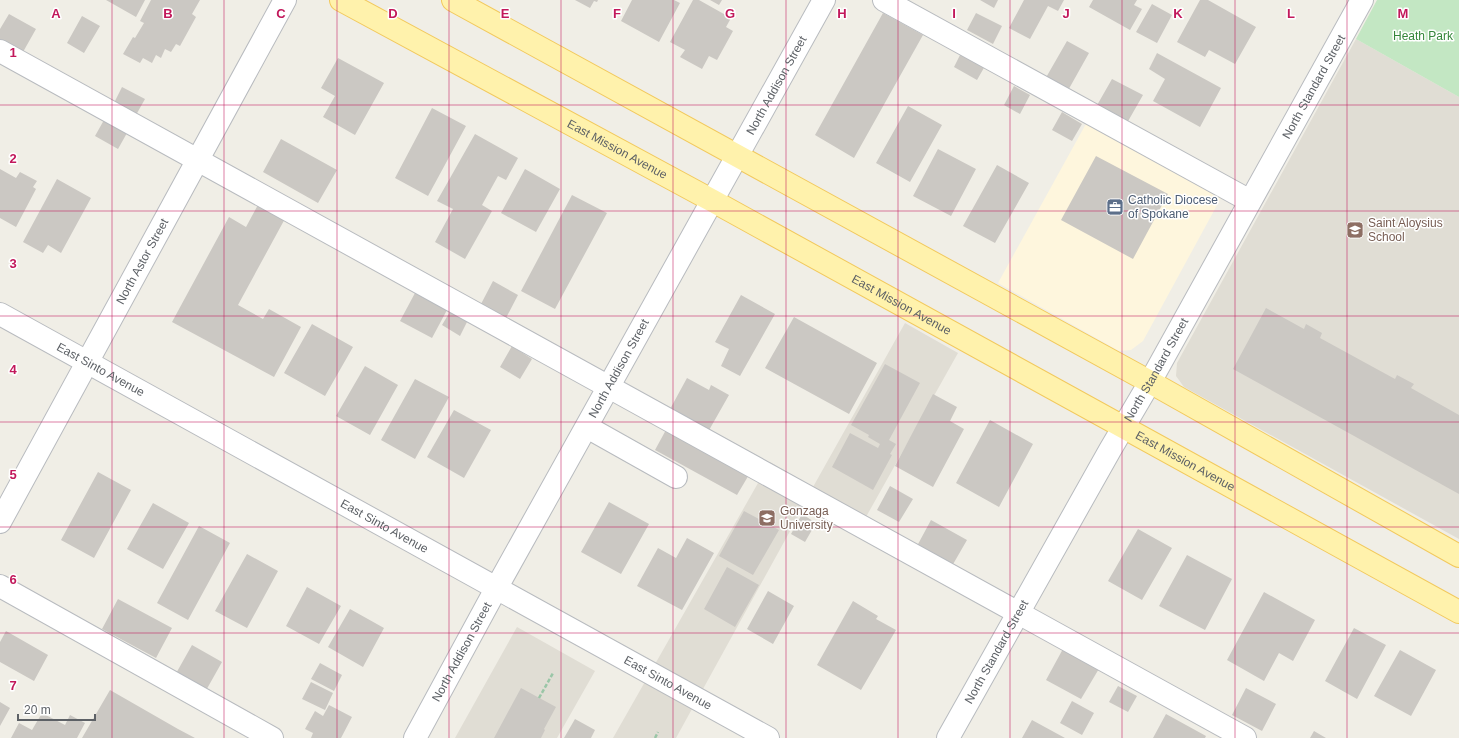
<svg xmlns="http://www.w3.org/2000/svg" width="1459" height="738" font-family="Arial,sans-serif">
  <rect width="100%" height="100%" fill="#f0eee6"/>
  <path fill="#fef6dd" d="M1087,122l135,74 -79,145 -12,9 -12,1 -121,-68z"/>
  <path fill="#e0ddd4" d="M1356,39l103,58v442l-275,-152 -8,-11 1,-13z
    M905,323l53,30 -101,180 -52,-29 -129,234h-63l157,-276 43,25z
    M517,627l78,44 -38,67h-102z"/>
  <path fill="#c3e7c3" d="M1377,0h82v97l-103,-58z"/>
  <path fill="#cbc8c3" d="M106,0h39l-9,17z
    M151,0h49l-8,14 4,3 -16,29 -4,-2 -5,8 -6,-3 -4,9 -5,-3 -4,8 -9,-5 -3,5 -17,-9 10,-17 2,1 9,-15 -4,-2z
    M575,0h23l-1,2 -3,-1 -4,7z
    M632,0h42l6,3 -21,39 -38,-21z
    M693,0h6l32,18 -5,9 7,4 -16,29 -8,-4 -7,13 -22,-12 5,-7 -15,-8z
    M710,0h12l-3,5z
    M980,0h18l-4,8z
    M1024,0h40l-6,11 -10,-5 -18,33 -21,-11z
    M1093,0h44l-3,5 8,4 -12,21 -41,-23z
    M1200,0h8l48,27 -21,37 -26,-14 -4,7 -28,-15z
    M1152,4l20,11 -15,28 -21,-11z
    M883,13l40,22 -69,123 -39,-23z
    M976,13l26,13 -9,18 -26,-14z
    M9,14l27,15 -13,23 -23,-13v-10z
    M82,16l18,10 -16,27 -17,-10z
    M1067,41l22,12 -23,41 -22,-13z
    M961,53l24,13 -8,14 -23,-13z
    M1157,53l64,35 -21,39 -47,-26 12,-22 -16,-10z
    M338,58l46,25 -29,52 -32,-18 12,-21 -14,-8z
    M1112,79l31,16 -16,28 -31,-16z
    M1014,86l16,9 -10,19 -16,-9z
    M122,87l23,12 -9,16 -22,-12z
    M908,106l34,19 -32,57 -34,-19z
    M432,108l34,18 -38,70 -33,-18z
    M1062,112l20,12 -10,17 -20,-11z
    M104,120l23,13 -9,16 -23,-13z
    M475,134l43,24 -12,22 -8,-4 -16,29 10,6 -27,48 -30,-17 18,-33 -16,-8z
    M281,139l56,31 -19,33 -55,-31z
    M938,149l38,20 -25,47 -38,-20z
    M1096,156l72,38 -35,65 -72,-39z
    M997,165l32,18 -34,60 -32,-17z
    M0,169l16,9 4,-6 17,9 -4,6 3,2 -20,38 -16,-9z
    M525,169l35,20 -24,43 -35,-19z
    M57,179l34,19 -30,55 -13,-8 -5,8 -20,-11z
    M572,195l35,18 -52,96 -34,-18z
    M260,201l27,14 -49,90 25,14 6,-10 32,18 -27,50 -102,-55 57,-105 17,10z
    M493,281l25,14 -12,23 -25,-14z
    M415,293l32,17 -15,28 -32,-17z
    M741,295l34,19 -35,62 -19,-10 8,-17 -14,-7z
    M1266,308l38,21 2,-5 16,9 -2,5 75,41 2,-4 17,9 -3,4 48,27v79l-226,-125z
    M451,310l17,10 -8,16 -18,-11z
    M794,317l83,46 -28,51 -84,-46z
    M312,324l41,23 -28,49 -41,-23z
    M512,346l20,13 -12,20 -20,-12z
    M885,364l35,19 -31,57 7,4 -6,10 2,1 -19,35 -41,-23 18,-34 28,15 2,-4 -12,-7 1,-2 -18,-10z
    M365,366l33,19 -28,50 -34,-19z
    M687,378l22,12 2,-5 18,10 -21,37 -39,-21z
    M415,379l34,18 -34,62 -34,-19z
    M933,394l24,13 -7,14 14,8 -31,58 -38,-21z
    M454,410l37,20 -27,48 -37,-21z
    M990,420l43,24 -34,63 -43,-24z
    M667,428l83,45 -13,22 -82,-45z
    M98,472l33,18 -37,68 -33,-18z
    M890,486l23,13 -14,23 -22,-12z
    M609,502l40,22 -28,50 -40,-22z
    M153,503l36,20 -26,46 -36,-20z
    M744,511l35,19 -26,45 -34,-19z
    M802,514l14,9 -11,19 -14,-8z
    M931,520l36,20 -15,26 -35,-20z
    M199,526l31,17 -42,77 -31,-17z
    M1138,529l34,19 -30,52 -34,-19z
    M687,538l27,15 -32,57 -45,-24 21,-38 18,10z
    M247,554l31,17 -31,57 -32,-17z
    M1187,555l45,24 -27,51 -46,-24z
    M727,567l32,18 -24,42 -31,-18z
    M307,587l34,19 -22,38 -33,-18z
    M768,591l26,15 -21,38 -26,-15z
    M1264,592l51,28 -22,41 -14,-8 -15,28 -37,-21z
    M118,599l54,29 -16,30 -54,-29z
    M853,601l25,15 -2,3 20,11 -35,60 -44,-25z
    M350,609l34,19 -21,39 -35,-20z
    M1354,628l32,17 -29,54 -32,-18z
    M6,631l42,24 -14,26 -34,-19v-20z
    M192,645l30,17 -18,32 -30,-17z
    M1064,647l36,20 -19,32 -35,-19z
    M1400,650l36,20 -25,46 -37,-20z
    M320,663l22,12 -8,16 -23,-12z
    M311,682l22,11 -8,17 -23,-11z
    M1118,686l19,10 -9,16 -19,-10z
    M521,688l35,19 -12,22 1,1 -4,8h-47z
    M1246,688l30,16 -14,27 -30,-16z
    M110,690l68,39 17,9h-113z
    M1072,701l22,12 -12,22 -22,-12z
    M0,702l10,6 -10,18z
    M329,705l23,12 -11,21h-30l2,-5 -8,-4 10,-18 8,5z
    M42,713l23,12 5,-10 15,8 -8,15h-66l8,-15 13,7z
    M1166,714l40,22 -1,2h-52z
    M575,719l20,11 -4,8h-27z
    M1032,720l33,18h-43z
    M1314,731l12,7h-16z"/>
  <g fill="none" stroke-linecap="round" stroke-linejoin="round">
    <g stroke="#b8bbbf" stroke-width="24">
      <g id="minor">
        <path d="M884,0l366,201"/>
        <path d="M0,51l1245,687"/>
        <path id="s1" d="M0,314l768,424"/>
        <path d="M587,427l89,50"/>
        <path id="s2" d="M0,522l285,-522"/>
        <path d="M0,586l272,152"/>
        <path id="s3" d="M415,738l82,-151 327,-587"/>
        <path id="s4" d="M948,738l162,-288 40,-68 212,-382"/>
      </g>
    </g>
    <g stroke="#f2c95d" stroke-width="24">
      <g id="major">
        <path id="s5" d="M341,0l372,201 746,411"/>
        <path d="M453,0l697,382 309,174"/>
      </g>
    </g>
    <path stroke="#9ac6a7" stroke-width="2.5" stroke-dasharray="4 2" stroke-linecap="butt" d="M539,698l14,-25
      M655,738l3,-6"/>
    <use href="#minor" stroke="#fff" stroke-width="22"/>
    <use href="#major" stroke="#fff2ac" stroke-width="22"/>
  </g>
  <path fill="none" stroke="#c2185b" stroke-width="1" stroke-opacity="0.55" d="M112,0v738M224,0v738M337,0v738M449,0v738M561,0v738M673,0v738M786,0v738M898,0v738M1010,0v738M1122,0v738M1235,0v738M1347,0v738M0,105h1459M0,211h1459M0,316h1459M0,422h1459M0,527h1459M0,633h1459"/>
  <defs>
    <g id="office-square" transform="scale(0.9)"><rect x="-9" y="-9" width="18" height="18" rx="4" fill="#5c6f8a" stroke="#fff"/><path d="M-6-3h4V-5.5h4V-3h4V5H-6ZM-1-4.5V-3h2v-1.5ZM-6 0V1H6V0Z" fill="#fff"/></g>
    <g id="school-square" transform="scale(0.9)"><rect x="-9" y="-9" width="18" height="18" rx="4" fill="#8d6e63" stroke="#fff"/><path d="M0-5L7-2L0 1L-7-2ZM-4 1L0 2.5L4 1V4Q0 6-4 4Z" fill="#fff"/></g>
    <g id="university-square" transform="scale(0.9)"><rect x="-9" y="-9" width="18" height="18" rx="4" fill="#8d6e63" stroke="#fff"/><path d="M0-5L7-2L0 1L-7-2ZM-4 1L0 2.5L4 1V4Q0 6-4 4Z" fill="#fff"/></g>
  </defs>
  <g fill-rule="evenodd">
    <use href="#office-square" x="1115" y="207"/>
    <use href="#school-square" x="1355" y="230"/>
    <use href="#university-square" x="767" y="518"/>
  </g>
  <g text-anchor="middle" stroke-width="3" stroke-linejoin="round" paint-order="stroke">
    <g font-size="12" fill="#35863a" stroke="#fff">
      <text x="1423" y="40">Heath Park</text>
    </g>
    <g font-size="12" fill="#5d6166" stroke="#fff">
      <text dy="4" stroke="none"><textPath href="#s3" startOffset="746">North Addison Street</textPath></text>
      <text dy="4" stroke="none"><textPath href="#s4" startOffset="747">North Standard Street</textPath></text>
      <text dy="4" stroke="none"><textPath href="#s5" startOffset="314">East Mission Avenue</textPath></text>
      <text dy="4" stroke="none"><textPath href="#s2" startOffset="297">North Astor Street</textPath></text>
      <text dy="4" stroke="none"><textPath href="#s5" startOffset="638">East Mission Avenue</textPath></text>
      <text dy="4" stroke="none"><textPath href="#s1" startOffset="115">East Sinto Avenue</textPath></text>
      <text dy="4" stroke="none"><textPath href="#s3" startOffset="422">North Addison Street</textPath></text>
      <text dy="4" stroke="none"><textPath href="#s4" startOffset="423">North Standard Street</textPath></text>
      <text dy="4" stroke="none"><textPath href="#s5" startOffset="962">East Mission Avenue</textPath></text>
      <text dy="4" stroke="none"><textPath href="#s1" startOffset="439">East Sinto Avenue</textPath></text>
      <text dy="4" stroke="none"><textPath href="#s3" startOffset="98">North Addison Street</textPath></text>
      <text dy="4" stroke="none"><textPath href="#s4" startOffset="99">North Standard Street</textPath></text>
      <text dy="4" stroke="none"><textPath href="#s1" startOffset="763">East Sinto Avenue</textPath></text>
    </g>
    <g font-size="12" fill="#4e5e75" stroke="#fff" text-anchor="start">
      <text x="1128" y="204">Catholic Diocese<tspan x="1128" dy="14">of Spokane</tspan></text>
    </g>
    <g font-size="12" fill="#785e54" stroke="#fff" text-anchor="start">
      <text x="1368" y="227">Saint Aloysius<tspan x="1368" dy="14">School</tspan></text>
      <text x="780" y="515">Gonzaga<tspan x="780" dy="14">University</tspan></text>
    </g>
  </g>
  <g font-size="13" text-anchor="middle" font-weight="bold" fill="#c2185b" stroke="#fff" stroke-width="3" stroke-linejoin="round" paint-order="stroke">
    <text x="56" y="18">A</text>
    <text x="168" y="18">B</text>
    <text x="281" y="18">C</text>
    <text x="393" y="18">D</text>
    <text x="505" y="18">E</text>
    <text x="617" y="18">F</text>
    <text x="730" y="18">G</text>
    <text x="842" y="18">H</text>
    <text x="954" y="18">I</text>
    <text x="1066" y="18">J</text>
    <text x="1178" y="18">K</text>
    <text x="1291" y="18">L</text>
    <text x="1403" y="18">M</text>
    <text x="13" y="57">1</text>
    <text x="13" y="163">2</text>
    <text x="13" y="268">3</text>
    <text x="13" y="374">4</text>
    <text x="13" y="479">5</text>
    <text x="13" y="584">6</text>
    <text x="13" y="690">7</text>
  </g>
  <path d="M18 714v6h77v-6" fill="none" stroke="#5d6166" stroke-width="2"/>
  <text x="24" y="714" font-size="12" fill="#5d6166" stroke="#ffffff" stroke-width="3" paint-order="stroke">20 m</text>
</svg>
